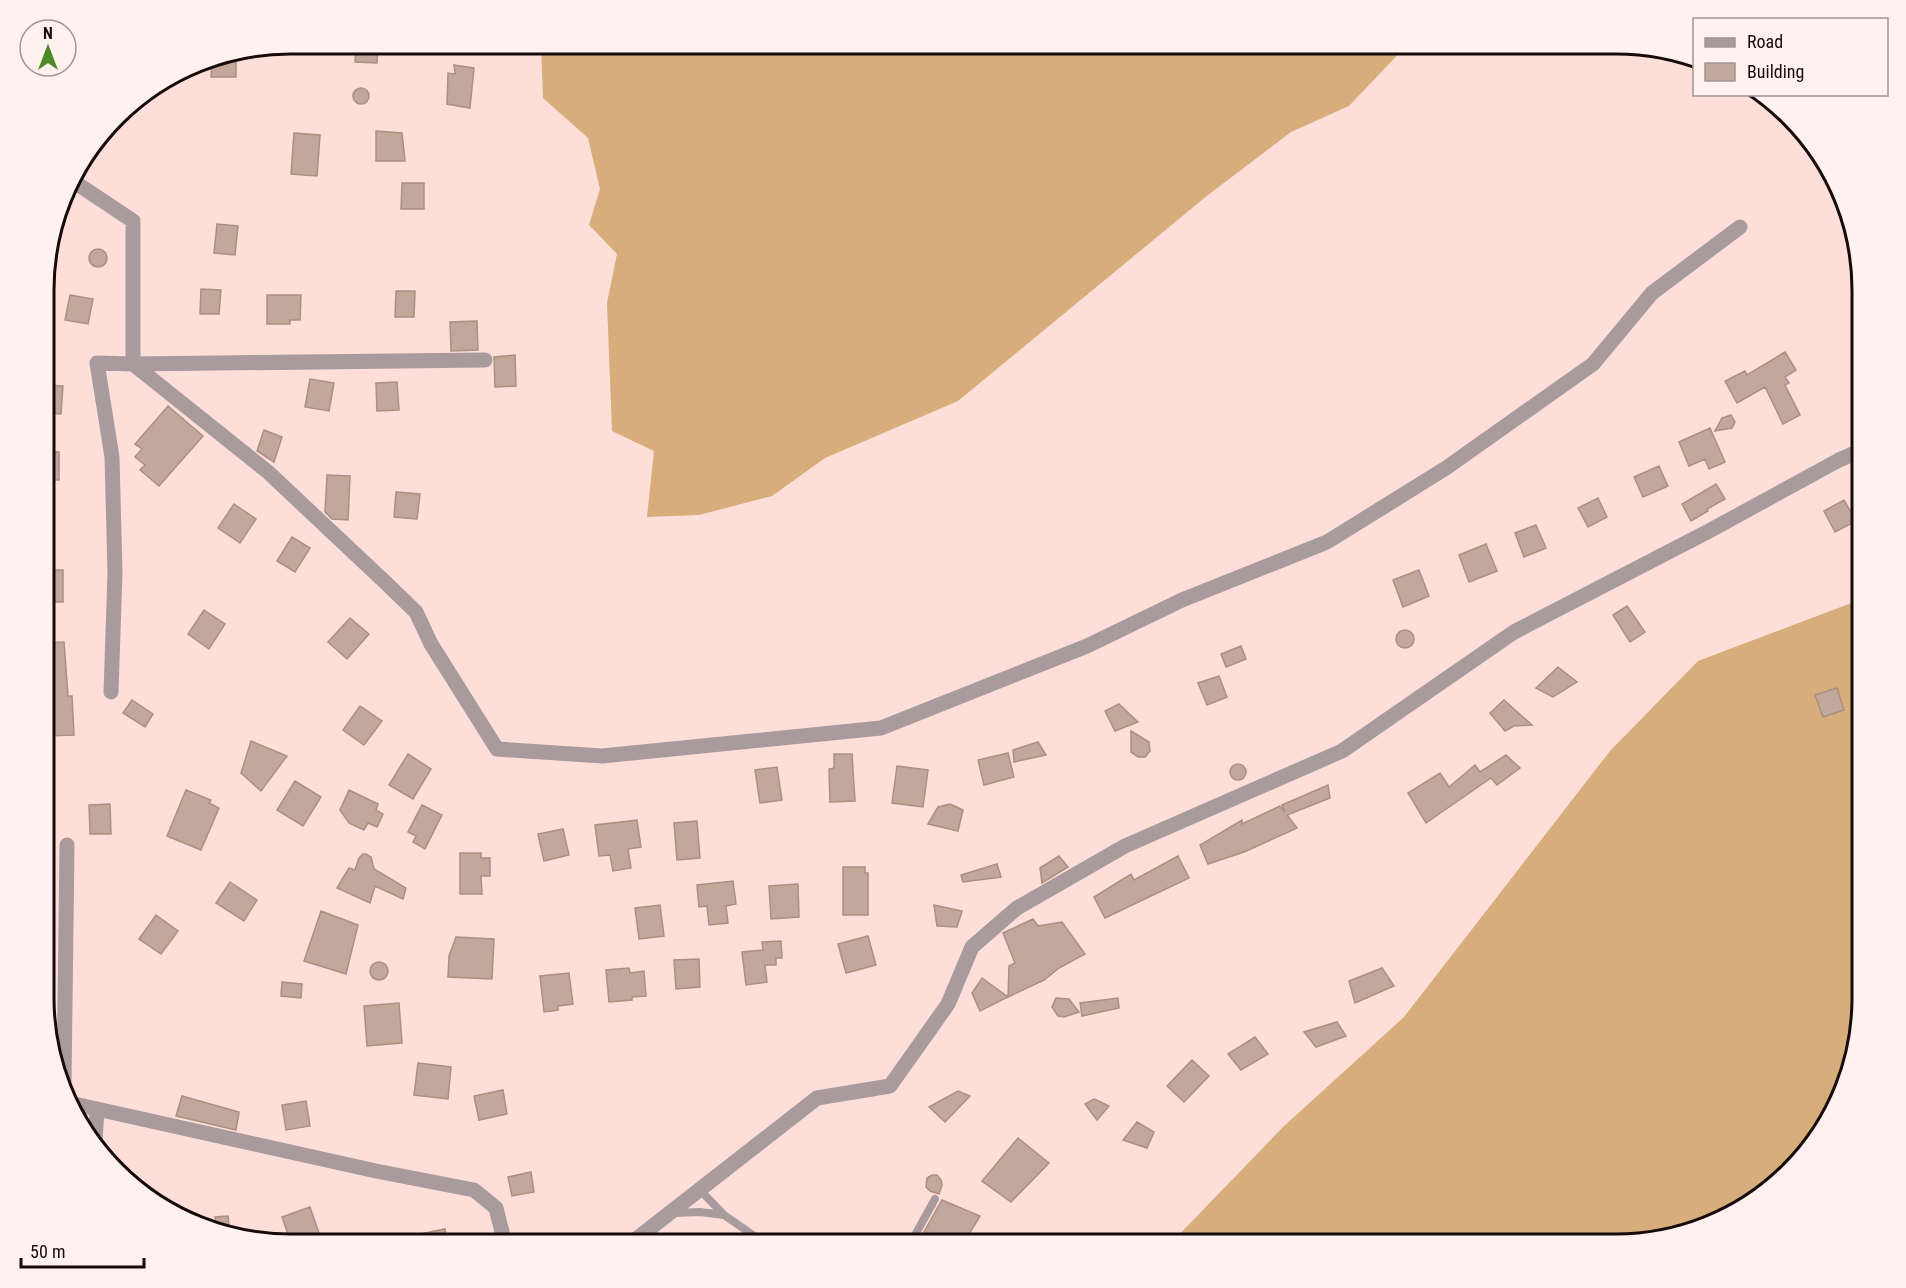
<svg xmlns="http://www.w3.org/2000/svg" width="1906" height="1288" font-family="'Roboto Condensed',sans-serif">
  <rect width="100%" height="100%" fill="#feded9"/>
  <path fill="#d7ad7b" d="M541,44h867l-59,62 -58,26 -83,63 -250,206 -133,57 -53,38 -73,19 -52,2 7,-66 -42,-20 -5,-128 10,-49 -28,-29 11,-36 -12,-51 -45,-40z
    M1862,599v415l-13,64 -37,70 -87,71 -109,25h-446l113,-117 121,-110 206,-266 88,-90z"/>
  <path fill="#c1a89a" stroke="#a99082" stroke-width="1.5" d="M356,44h22l-1,19 -22,-1z
    M236,54v23h-25l1,-18z
    M454,65l20,3 -4,40 -23,-4 1,-31 7,1z
    M353 96a8 8 0 1 1 16 0a8 8 0 1 1-16 0Z
    M376,131l26,2 3,28h-29z
    M294,133l26,2 -3,41 -26,-2z
    M402,183h22v26h-23z
    M217,224l21,2 -3,29 -21,-2z
    M89 258a9 9 0 1 1 18 0a9 9 0 1 1-18 0Z
    M201,289l20,1 -2,24h-19z
    M396,291h19l-1,26h-19z
    M70,295l23,4 -5,25 -23,-4z
    M267,295h34l-1,25h-10v4h-23z
    M477,321l1,29 -27,1 -1,-29z
    M1785,352l11,18 -11,7 4,6 -4,2 15,30 -17,9 -18,-37 -28,16 -12,-22 20,-10 2,4z
    M515,355l1,31 -21,1 -1,-30z
    M310,379l24,4 -5,28 -24,-4z
    M397,382l2,28 -22,1 -1,-28z
    M46,385l17,1 -2,28 -15,-1z
    M168,406l35,30 -44,50 -19,-16 5,-5 -10,-8 7,-8 -7,-5z
    M1731,415l4,7 -3,6 -17,3 7,-13z
    M1710,428l15,34 -16,7 -4,-10 -16,7 -10,-24z
    M264,430l18,7 -8,25 -17,-11z
    M46,451l13,1v28h-13z
    M1659,466l9,20 -25,11 -9,-20z
    M327,475l23,1 -2,44 -16,-1 -7,-7z
    M1716,484l9,15 -18,10 1,2 -17,10 -9,-17z
    M396,492l24,2 -3,25 -23,-2z
    M1598,498l9,19 -19,10 -10,-19z
    M1844,500l12,21 -21,11 -11,-21z
    M234,504l22,15 -16,24 -22,-15z
    M1536,525l10,23 -22,9 -9,-24z
    M292,537l18,11 -15,24 -18,-11z
    M1486,544l11,27 -28,11 -10,-27z
    M46,570h17v32h-17z
    M1419,570l10,26 -26,11 -10,-27z
    M1627,606l18,26 -15,10 -17,-27z
    M204,610l21,14 -16,25 -21,-15z
    M350,618l19,16 -22,25 -19,-17z
    M1396 639a9 9 0 1 1 18 0a9 9 0 1 1-18 0Z
    M64,642l4,54h4l2,39 -28,1v-93z
    M1241,646l5,13 -20,8 -5,-13z
    M1558,667l19,15 -24,15 -17,-9z
    M1219,676l8,21 -20,8 -9,-22z
    M1837,688l7,22 -21,7 -8,-22z
    M132,700l21,14 -8,13 -22,-14z
    M1504,700l28,25 -18,1 -9,5 -15,-18z
    M1119,704l19,18 -23,9 -10,-20z
    M360,706l22,15 -18,24 -21,-15z
    M1131,731l18,11 1,9 -5,6h-7l-7,-5z
    M251,741l36,15 -26,35 -20,-18z
    M1038,742l8,13 -32,7 -1,-12z
    M1008,753l6,24 -30,8 -6,-25z
    M408,754l23,15 -18,30 -24,-14z
    M834,754h18l3,47 -25,1 -1,-33 5,-1z
    M1506,755l14,13 -23,17 -6,-7 -65,45 -18,-30 32,-20 9,14 26,-22 5,7z
    M1230 772a8 8 0 1 1 16 0a8 8 0 1 1-16 0Z
    M897,766l31,4 -5,37 -31,-4z
    M777,767l5,33 -22,3 -5,-33z
    M295,781l26,16 -18,29 -26,-16z
    M1328,785l2,13 -43,17 10,13 -53,24 -36,12 -8,-19 42,-25v4l38,-18 5,6 -3,-7z
    M186,790l25,10 -2,3 10,5 -18,42 -34,-14z
    M349,790l29,14 -2,6 7,4 -6,13 -9,-4 -4,7 -15,-7 -9,-13z
    M110,804l1,30h-21l-1,-29z
    M950,804l13,6 -5,21 -30,-7 10,-17z
    M422,805l20,10 -17,34 -12,-7 3,-6 -8,-4z
    M637,820l4,27 -13,2 3,19 -18,3 -3,-16 -11,1 -4,-31z
    M697,821l3,37 -23,2 -3,-37z
    M563,829l6,26 -25,6 -6,-27z
    M460,853h21v5h9v18h-9l1,18h-22z
    M363,854h3l5,3 3,12 32,19 -3,11 -28,-13 -5,17 -33,-15 12,-20 6,2 4,-12z
    M1059,856l9,11 -26,16 -2,-15z
    M1178,856l11,22 -84,40 -11,-21 37,-23 3,6z
    M997,864l4,13 -38,5 -2,-7z
    M843,867h22v6h3v42h-25z
    M733,881l3,23 -10,2 2,17 -19,2 -2,-19 -8,1 -2,-22z
    M230,882l27,18 -13,21 -28,-18z
    M798,884l1,33 -28,2 -2,-33z
    M660,905l4,31 -25,3 -4,-31z
    M934,905l28,6 -5,16 -20,-1z
    M321,911l37,14 -12,49 -42,-13z
    M156,915l22,16 -17,23 -22,-15z
    M1033,919l5,7 24,-4 23,32 -26,14 -15,12 -36,17 1,-31 6,-3 -12,-30z
    M868,936l8,29 -30,8 -8,-29z
    M456,937l38,2 -2,40 -44,-2 1,-21z
    M781,941l1,17h-6v7h-11l2,17 -21,3 -4,-33 21,-2 -1,-8z
    M699,959l1,28 -24,2 -2,-29z
    M370 971a9 9 0 1 1 18 0a9 9 0 1 1-18 0Z
    M629,968l1,5 14,-2 2,25 -14,1v3l-23,2 -3,-32z
    M1382,968l12,18 -39,17 -6,-22z
    M569,973l4,31 -15,2v4l-14,2 -4,-36z
    M982,978l26,19 -28,14 -8,-18z
    M282,982l20,2 -1,14 -20,-2z
    M1056,998l13,1 10,13 -15,5 -6,-1 -6,-9z
    M1118,998l1,10 -37,8 -2,-13z
    M399,1003l3,40 -35,3 -3,-40z
    M1337,1022l9,14 -30,11 -12,-15z
    M1255,1037l13,17 -27,16 -13,-16z
    M1192,1060l17,16 -25,26 -17,-16z
    M418,1063l33,4 -3,32 -34,-4z
    M503,1090l4,24 -28,6 -5,-24z
    M958,1091l12,5 -25,26 -16,-15z
    M182,1096l57,16 -3,18 -60,-14z
    M1094,1099l15,7 -12,14 -12,-16z
    M306,1101l4,25 -24,4 -4,-25z
    M1137,1122l17,10 -7,16 -24,-8z
    M1018,1138l31,25 -38,39 -29,-21z
    M531,1172l3,20 -22,4 -4,-19z
    M932,1175h5l4,5 1,5 -3,9 -9,-3 -4,-4 1,-9z
    M942,1200l38,16 -17,28h-46z
    M310,1207l9,26 -28,10 -9,-26z
    M228,1216l2,19 -13,-2 -2,-16z
    M445,1229l3,15h-47l-1,-6z"/>
  <g fill="none" stroke-linecap="round" stroke-linejoin="round">
    <path stroke="#a99b9d" stroke-width="8" d="M700,1190l24,25 42,29
      M673,1213l27,-1 24,3
      M910,1244l25,-45"/>
    <path stroke="#a99b9d" stroke-width="15" d="M68,185h11l54,36v143l352,-4
      M111,692l4,-119 -3,-116 -15,-94 36,1 135,108 118,111 30,29 15,32 66,105 105,7 279,-28 206,-82 95,-46 145,-58 119,-74 147,-104 59,-71 88,-66
      M64,1084l3,-239
      M70,1103l306,68 98,19 22,18 9,36
      M95,1142l2,-33
      M630,1244l187,-146 73,-12 58,-82 24,-57 45,-39 108,-62 217,-95 172,-119 195,-101 130,-71 23,-10"/>
  </g>
  <path d="M0 0H1906V1288H0ZM290 54H1616A236 236 0 0 1 1852 290V998A236 236 0 0 1 1616 1234H290A236 236 0 0 1 54 998V290A236 236 0 0 1 290 54Z" fill="#fef1ee" fill-rule="evenodd"/>
  <path fill="none" stroke="#150b0a" stroke-width="3" d="M290 54H1616A236 236 0 0 1 1852 290V998A236 236 0 0 1 1616 1234H290A236 236 0 0 1 54 998V290A236 236 0 0 1 290 54Z"/>
  <rect x="1693" y="18" width="195" height="78" fill="#fef1ee" stroke="#a19593" stroke-width="1.5"/>
  <rect x="1705" y="38" width="30" height="9" fill="#a99b9d" stroke="#a19593" stroke-width="1.5"/>
  <text x="1747" y="48" font-size="18" fill="#150b0a">Road</text>
  <rect x="1705" y="63" width="30" height="18" fill="#c1a89a" stroke="#a19593" stroke-width="1.5"/>
  <text x="1747" y="78" font-size="18" fill="#150b0a">Building</text>
  <g transform="translate(48 48)"><circle r="28" fill="#fef1ee" stroke="#a19593" stroke-width="1.5"/>
  <path d="M0-4.5L10 22L0 15L-10 22Z" fill="#4e8a28"/>
  <text y="-9" font-size="16" font-weight="bold" text-anchor="middle" fill="#150b0a">N</text>
  </g>
  <path d="M21 1258v9h123v-9" fill="none" stroke="#150b0a" stroke-width="3"/>
  <text x="30" y="1258" font-size="18" fill="#150b0a" stroke="#fef1ee" stroke-width="4.5" paint-order="stroke">50 m</text>
</svg>
